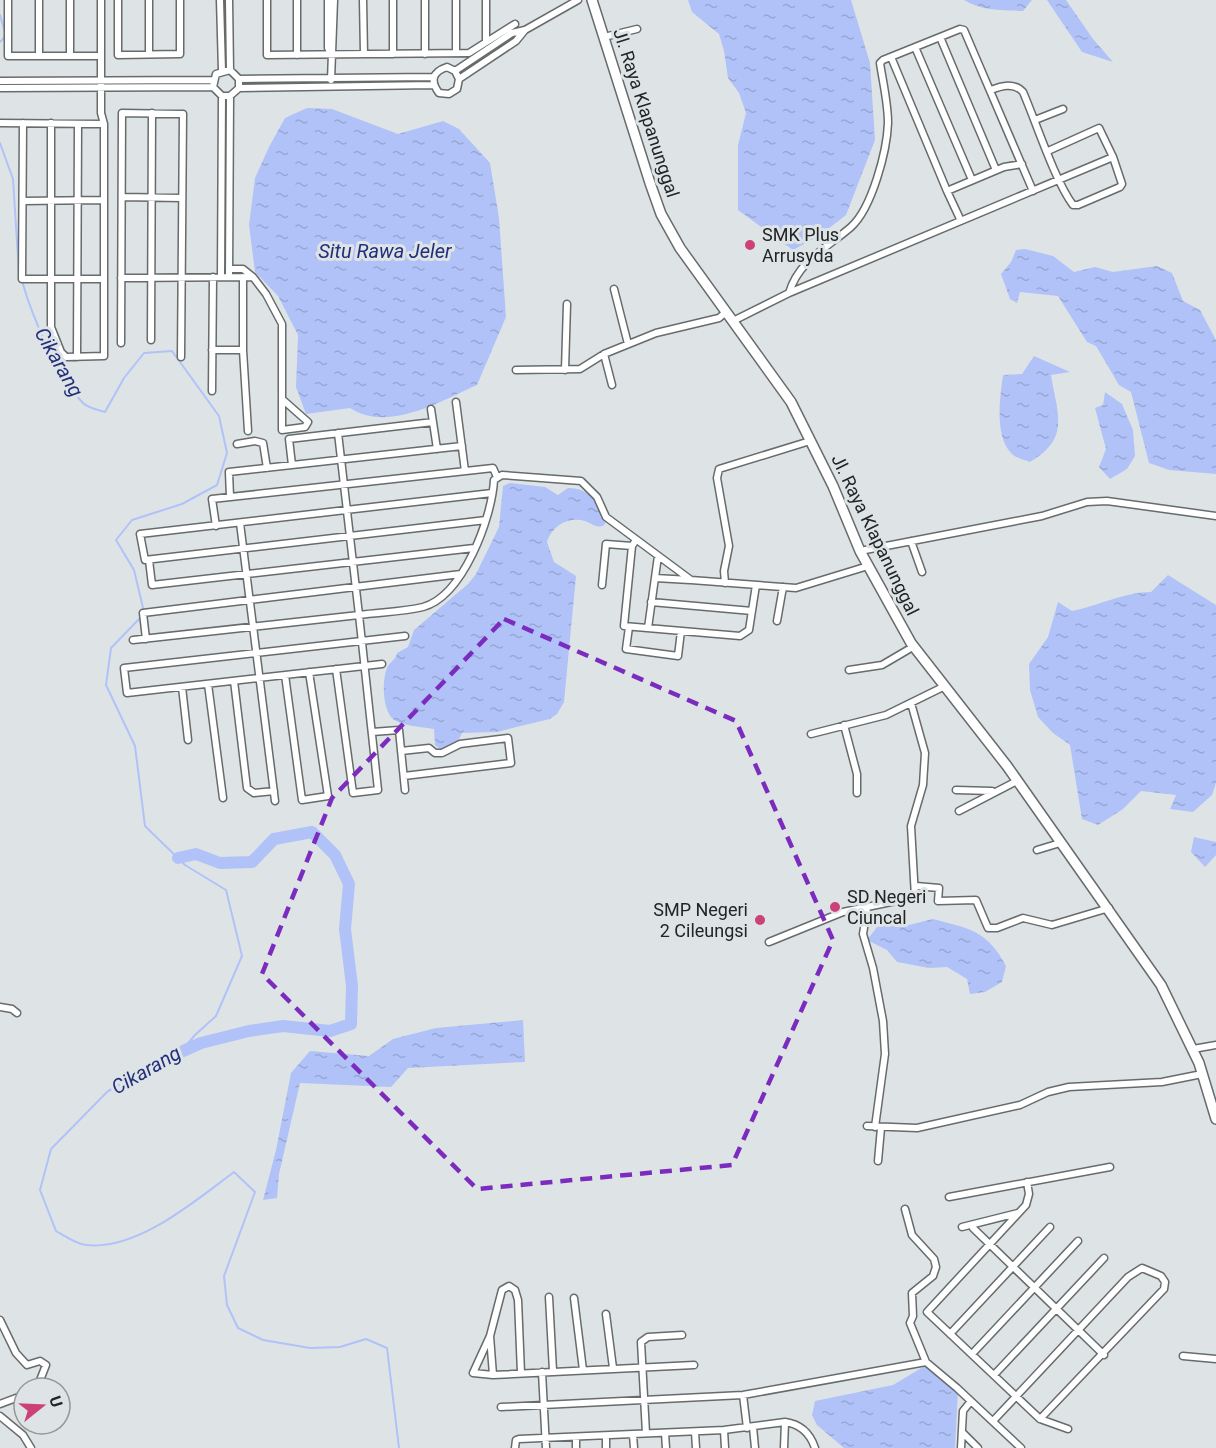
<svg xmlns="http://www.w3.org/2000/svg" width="1216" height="1448" font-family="Roboto,sans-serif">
  <defs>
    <pattern id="water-ripples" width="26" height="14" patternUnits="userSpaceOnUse" patternTransform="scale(1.5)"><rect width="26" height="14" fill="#b0c2f8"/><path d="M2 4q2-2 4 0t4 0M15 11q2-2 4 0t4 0" fill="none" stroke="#97a7d4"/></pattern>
  </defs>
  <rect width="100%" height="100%" fill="#dee4e5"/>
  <path fill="url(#water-ripples)" d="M688,0h163l19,63 5,77 -29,75 -27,21 -26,14 -55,-40v-65l8,-32 -7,-20 -11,-15 -4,-27 -5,-17 -27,-22z
    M964,0h68l-9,11c-20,-1 -42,0 -59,-11z
    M1047,0h19l27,39 20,23 -31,-10z
    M307,108l25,1 66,25 45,-13 16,8 31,34 9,55 7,99 -29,68c-36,16 -89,48 -127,23l-44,6 -10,-27 2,-52 -20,-39 -23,-24 -6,-47 6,-47 14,-31 16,-29z
    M1025,249l28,7 21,16 21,-5 18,5 44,-6 15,7 11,28 17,9 16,30v134l-47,-4 -20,-7 -18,-71 -12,-7 -23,-39 -9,-4 -29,-46 -38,-4 -3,11 -7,-4 -9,-25 10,-12 5,-12z
    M1034,356l36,16 -19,3c6,39 20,63 -21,87 -5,-2 -14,-4 -18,-8 -18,-17 -12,-57 -9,-79l19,-1z
    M1105,392l17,12 11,26 2,26 -8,13 -17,10 -11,-12 7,-18 -11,-41 8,-3z
    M510,483l35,4 13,8 10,-7c21,-1 32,16 38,34l-3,4c-7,2 -10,-2 -18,-5 -17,-5 -33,5 -38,21l7,20 22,14 -12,126 -7,12 -7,5 -54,13 -34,1 -6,12 -15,5 -6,-5 -1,-16c-11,-2 -33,-3 -41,-10 -11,-10 -11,-39 -6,-51 3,-7 9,-8 10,-15l11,-6 6,-17 54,-46 8,-10 23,-47 4,-41z
    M1168,575l48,30v178l-4,12 -19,17 -23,-3 6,-14 -35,-4 -18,18 -25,16 -16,-6 -12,-74 -17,-12 -15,-16 -8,-27 -1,-26 19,-27 10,-35 14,9c25,-5 53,-19 79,-19z
    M1194,837l22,5v13l-11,12 -14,-15z
    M933,919c37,10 54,11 73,47l-4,16 -17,10 -15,2 -3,-15 -20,-12 -18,1 -32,-6 -10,-12 -20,-10 14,-18 20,5z
    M523,1020l2,42 -117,6 -17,19 -91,-4 -21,91 -2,24 -14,2 13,-50 15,-77 19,-22 59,5 24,-17 43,-11z
    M928,1364l30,26 -3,58h-111l-27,-23 -5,-10 3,-14 78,-16z"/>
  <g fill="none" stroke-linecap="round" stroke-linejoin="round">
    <path stroke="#b0c2f8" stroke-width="2" d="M0,15l5,17
      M0,42l5,-5
      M0,143l13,36 6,94
      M22,281c10,35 35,95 61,122 5,5 15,7 22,9l19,-34 20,-25 28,-2 47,65 8,37 -10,32 -35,19 -50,16 -16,20 18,30 10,42
      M141,617l-30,31 -5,37 29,61 10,80 40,39 41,25 16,66 -26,60 -21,19 -14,17 -73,39 -57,58 -11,41 16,41c9,5 20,13 30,14 51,6 109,-44 148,-73l21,20 -31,84 3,29 11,23 25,12 47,8 30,-1 26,-8 21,9 12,100"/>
    <path stroke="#b0c2f8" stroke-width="12" d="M178,858l18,-4 24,9 32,-1 22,-23 38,-7 23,23 14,29 -4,45 7,57 -1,38 -21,7 -47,-5 -34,5 -48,12 -20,9"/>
    <g stroke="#666b6c" stroke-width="9">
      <path id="street" d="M8,0v56h93
        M39,0v56
        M70,0v56
        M118,0v55l62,-1v-54
        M149,0v54
        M220,0l2,71
        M229,0l1,70
        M267,0v55l202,-2 46,-29
        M328,0v48l3,6
        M363,0l1,54
        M486,0v42
        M604,37l33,-8
        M940,37l56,133
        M915,47l57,133
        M456,53v-53
        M393,54v-54
        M425,54v-54
        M297,55v-55
        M891,57l56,134 57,-24 18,-3
        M455,71l57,-38 13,-3 53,-30
        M239,79v9l-9,8h-8l-9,-9 3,-13 14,-4 9,9 194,-2
        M459,79l-4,-8 -8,-4c-15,5 -17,14 -8,26l10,1 8,-5 2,-10 57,-38 9,-11
        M331,80l3,-80
        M0,81l213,-1
        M0,88l213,-1
        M239,88l194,-3
        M991,90c10,-4 23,-8 32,2 13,30 32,89 50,113h5l42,-18 2,-3 -9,-27 -14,-29 -51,23
        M1035,120l28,-11
        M0,123l104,1
        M23,123l-1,156h82
        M51,123v204l10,25 5,5 38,-1v-232l-3,-11v-113
        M947,191l14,30
        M122,197l60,1
        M23,201l81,-1
        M229,269h14l10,8
        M221,277l1,-181
        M229,277l1,-181
        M243,277v73l5,81
        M121,278l132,-1 13,17 16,30v106l23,-3 3,-5 -26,-23
        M614,289l14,55
        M789,293c10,-33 38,-45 62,-66 21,-19 36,-76 37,-104 0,-20 -5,-40 -8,-60l3,-3 77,-31 4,1 69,161
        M733,321l56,-28 324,-136
        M151,340l1,-227
        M121,343l1,-230 61,1 -2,243
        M212,350h31
        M604,354l8,31
        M77,357l1,-233
        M516,370l64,-1 24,-15 52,-21 63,-15 7,-6
        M565,370l2,-66
        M212,391l1,-114
        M456,402l9,69
        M431,409l6,40
        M237,444l18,-3 8,2 4,25
        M292,465l-3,-26 144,-17
        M230,497l-1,-25 233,-26
        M486,520l-341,40 -5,-26 352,-41
        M240,523l35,278
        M216,526l-4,-27 281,-31 4,9
        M636,540l-4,6 -8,80 116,10 9,-6 7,-45
        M911,541l11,31
        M860,551l182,-35 45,-14 20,-1 109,15
        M149,560l3,25 322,-37
        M655,578l35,2
        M725,583l-1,-12 5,-25 -12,-68 2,-9 91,-28
        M602,585l4,-41 26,2
        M651,602l101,9
        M777,621l6,-34
        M629,627l-3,22 52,7 3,-25
        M648,628l10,-72
        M146,639l-3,-26 318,-39
        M133,640l226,-25 -21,-182
        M382,664l-255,29 -3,-25 281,-32
        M336,669l17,124 25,-3 -19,-175c20,-3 44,-3 64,-8 40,-11 69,-89 71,-127l8,-5 79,6 16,16 9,20 85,63 105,8 72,-22
        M849,670l33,-5 29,-17v-4
        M285,675l17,125 26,-4 -19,-124
        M234,681l13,107 7,5 20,-2
        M208,684l15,114
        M182,687l6,53
        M844,725l13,49v19
        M372,732l27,-2 6,60
        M811,734l75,-19 57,-28
        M401,751l28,-3 6,5h7l18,-9 48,-6 3,25 -107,13
        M956,790l36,1
        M959,811l58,-30
        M1037,850l23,-7
        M916,886l23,2 -1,13 38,-1 12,28h9l26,-10 29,7 57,-17
        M867,909l-4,25 10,34 10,53 2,33 -10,73
        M769,942l74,-30 72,-15 -4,-71 12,-41 2,-32 -14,-50
        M0,1007l12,2 5,4
        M1193,1049l23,-4
        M867,1126l50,2 103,-23 28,-13 21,-5 93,-5 40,-8
        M878,1161l3,-33
        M1027,1182l2,12 -3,11 -99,107 113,107 28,10
        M949,1197l161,-30
        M905,1209l7,26 22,24 2,8 -3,9 -21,17 1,23 -3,7 16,39
        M962,1227l56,-14
        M973,1228l131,127
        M549,1297l4,74
        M574,1298l9,72
        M606,1314l7,54
        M0,1320l16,33 11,12 13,-4 6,4 -9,23
        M950,1334l100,-107
        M490,1336l-17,37 20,2 201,-10
        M972,1354l106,-113
        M1183,1356l33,3
        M542,1372l4,76
        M493,1375l-3,-39 12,-46 7,-4 6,4 3,10 3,73
        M994,1375l110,-117
        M743,1395l4,33
        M0,1404l24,-9
        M501,1407l242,-12 183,-33 31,26 64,60
        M0,1416l23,19 8,13
        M993,1421l135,-144 14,-9 19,8 4,6 -1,7 -124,130
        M753,1427l2,21
        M724,1430l1,18
        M695,1432l1,16
        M962,1432l16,16
        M646,1433l-5,-91 7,-5 34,-2
        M665,1433l1,15
        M633,1435l1,13
        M606,1436v12
        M576,1437v11
        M515,1448l1,-8 3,-1 205,-9 61,-8c15,2 25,11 30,26
        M784,1448l1,-26
        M961,1448l2,-37 8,-10"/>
    </g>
    <g stroke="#666b6c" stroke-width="12">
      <path id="secondary" d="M592,0l58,183 11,31 19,34 111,154 42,84 27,65 51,92 96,123 154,219 38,78 17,56"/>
    </g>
    <use href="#street" stroke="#fff" stroke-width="6"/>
    <use href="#secondary" stroke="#fff" stroke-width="9"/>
  </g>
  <path fill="none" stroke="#7b2cbf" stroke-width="4.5" stroke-dasharray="12 8" stroke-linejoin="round" d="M504,619l232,102 97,219 -101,225 -255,24 -215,-215 70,-176z"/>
  <g fill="#cc4178" stroke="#dee4e5" stroke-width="2">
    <circle cx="750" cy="245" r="6"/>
    <circle cx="835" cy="907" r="6"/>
    <circle cx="760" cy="920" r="6"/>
  </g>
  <g text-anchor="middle" stroke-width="6" stroke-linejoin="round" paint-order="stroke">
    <g font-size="18" fill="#222425" stroke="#dee4e5">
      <text transform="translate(646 113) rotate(72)" y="6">Jl. Raya Klapanunggal</text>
      <text transform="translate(875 535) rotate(64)" y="6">Jl. Raya Klapanunggal</text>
    </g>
    <g font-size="18" fill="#222425" stroke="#dee4e5" text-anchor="start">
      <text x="762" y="241">SMK Plus<tspan x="762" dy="21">Arrusyda</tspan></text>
      <text x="847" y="903">SD Negeri<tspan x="847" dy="21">Ciuncal</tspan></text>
      <text x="748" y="916" text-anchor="end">SMP Negeri<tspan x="748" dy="21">2 Cileungsi</tspan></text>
    </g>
    <g font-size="20" font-style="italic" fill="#222f7b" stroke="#dee4e5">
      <text x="385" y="258">Situ Rawa Jeler</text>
      <text transform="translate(59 362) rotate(60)" y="7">Cikarang</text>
      <text transform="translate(146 1070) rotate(-30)" y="7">Cikarang</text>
    </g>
  </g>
  <g transform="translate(42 1406) rotate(72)"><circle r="28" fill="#dee4e5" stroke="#939798" stroke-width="1.5"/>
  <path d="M0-4.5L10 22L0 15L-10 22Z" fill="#cc4178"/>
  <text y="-9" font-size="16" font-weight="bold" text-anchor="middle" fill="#222425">U</text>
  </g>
</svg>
